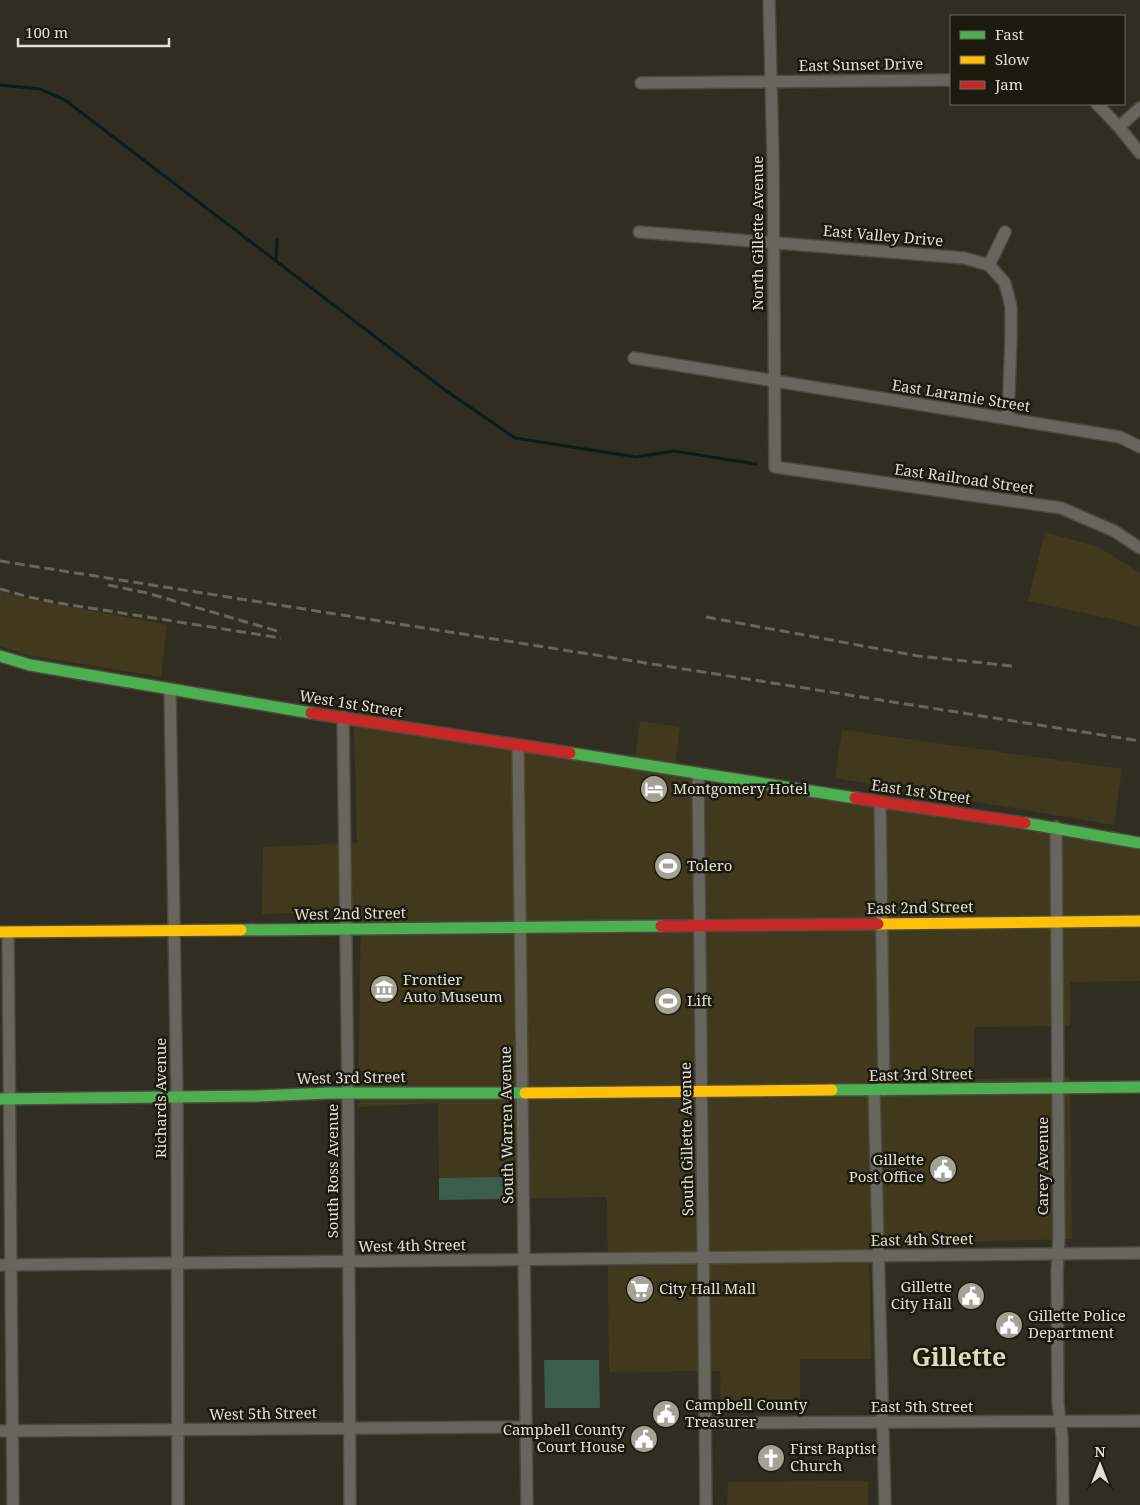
<svg xmlns="http://www.w3.org/2000/svg" width="1140" height="1505" font-family="'Noto Serif',serif">
  <rect width="100%" height="100%" fill="#312e21"/>
  <path fill="#41391d" d="M1045,532l53,15 42,26v54l-23,-7 -89,-19z
    M0,591l23,7 144,27 -6,52 -133,-22 -28,-9z
    M640,721l40,6 -6,48 466,72v134l-70,1v44l-96,1v52l96,-2 2,162 -203,5 2,115h-71v50l-79,1 -1,-39 -111,1 -2,-175 -104,2v-22l-64,1 -1,-75 -80,4 3,-196 -99,3 1,-67 94,-4 -3,-115 4,-4 276,43z
    M842,730l280,39 -8,56 -279,-47z
    M868,1481v24h-141l1,-23z"/>
  <path fill="#3a5e4b" d="M503,1177v22l-64,1v-22z
    M544,1360h55l1,48h-55z"/>
  <g fill="none" stroke-linecap="round" stroke-linejoin="round">
    <path stroke="#091d1c" stroke-width="3" d="M0,85l40,4 25,11 380,290 70,48 121,19 38,-6 82,13
      M276,261l1,-21"/>
    <g stroke="#4c4a3e" stroke-width="14">
      <path id="street" d="M769,0l4,159 2,308 286,41 53,23 26,17
        M641,83l310,-3
        M1097,104l22,23 21,26
        M1119,127l21,-19
        M639,232l325,26 25,7 16,18 6,24v32l-3,79
        M989,265l16,-33
        M634,358l486,79 20,10
        M170,690l7,407 1,408
        M343,717l5,376 2,412
        M518,745l9,760
        M698,773l8,732
        M880,802l4,288
        M1056,827l3,411 -2,33 1,133 4,32 1,69
        M8,932l5,573
        M874,1090l11,415
        M0,1265l1140,-12
        M704,1423l436,-2
        M0,1431l526,-4"/>
    </g>
    <g stroke="#4c4a3e" stroke-width="14">
      <path id="fast" d="M0,656l30,9 281,48
        M570,753l285,45
        M1025,823l115,20
        M241,930l420,-4
        M832,1090l308,-3
        M0,1099l257,-3 73,-3h195"/>
    </g>
    <g stroke="#4c4a3e" stroke-width="14">
      <path id="slow" d="M878,924l262,-3
        M0,932l241,-2
        M525,1093l307,-3"/>
    </g>
    <g stroke="#4c4a3e" stroke-width="14">
      <path id="jam" d="M311,713l259,40
        M855,798l170,25
        M661,926l217,-2"/>
    </g>
    <use href="#street" stroke="#68665c" stroke-width="11"/>
    <use href="#fast" stroke="#4caf50" stroke-width="11"/>
    <use href="#slow" stroke="#ffc107" stroke-width="11"/>
    <use href="#jam" stroke="#c62828" stroke-width="11"/>
    <path stroke="#68655c" stroke-width="3" stroke-dasharray="10 5" stroke-linecap="butt" d="M0,561l1140,180
      M108,585l39,8 130,38
      M0,589l29,8 29,6 223,35
      M706,617l212,39 94,10"/>
  </g>
  <defs>
    <g id="hotel-disc" transform="scale(1.4375)"><circle r="9.5" fill="#a5a193" stroke="#1c1a0f"/><path d="M-6-4.5h1.5V1H6V5H4.5V3h-9V5H-6ZM-4 0a1.8 1.8 0 1 1 3.6 0ZM.5 0V-2.5h3Q6-2.5 6 0Z" fill="#fff"/></g>
    <g id="stadium-disc" transform="scale(1.4375)"><circle r="9.5" fill="#a5a193" stroke="#1c1a0f"/><path d="M0-5a6.5 5 0 1 0 0 10a6.5 5 0 1 0 0-10ZM-3.5-1.8h7v3.6h-7Z" fill="#fff"/></g>
    <g id="museum-disc" transform="scale(1.4375)"><circle r="9.5" fill="#a5a193" stroke="#1c1a0f"/><path d="M0-6L6-3V-2H-6V-3ZM-5-1h2V3h-2ZM-1-1h2V3h-2ZM3-1h2V3H3ZM-6 4H6V6H-6Z" fill="#fff"/></g>
    <g id="civic-disc" transform="scale(1.4375)"><circle r="9.5" fill="#a5a193" stroke="#1c1a0f"/><path d="M-.6-6.5H3V-4.5H.6V-3L4-1V1h2V6H-6V1h2V-1L-.6-3ZM-1.2 2.5V6h2.4V2.5Z" fill="#fff"/></g>
    <g id="supermarket-disc" transform="scale(1.4375)"><circle r="9.5" fill="#a5a193" stroke="#1c1a0f"/><path d="M-6-5.5h2.5l.6 2H6L4.5 2H-2.5L-4.4-4H-6ZM-1.5 3.2a1.3 1.3 0 1 0 .1 0ZM3 3.2a1.3 1.3 0 1 0 .1 0Z" fill="#fff"/></g>
    <g id="church-disc" transform="scale(1.4375)"><circle r="9.5" fill="#a5a193" stroke="#1c1a0f"/><path d="M-1.2-6h2.4v3.5h3.3v2.4h-3.3V6h-2.4V-.1h-3.3v-2.4h3.3Z" fill="#fff"/></g>
  </defs>
  <g fill-rule="evenodd">
    <use href="#hotel-disc" x="654" y="789"/>
    <use href="#stadium-disc" x="668" y="866"/>
    <use href="#museum-disc" x="384" y="989"/>
    <use href="#stadium-disc" x="668" y="1001"/>
    <use href="#civic-disc" x="943" y="1169"/>
    <use href="#supermarket-disc" x="640" y="1289"/>
    <use href="#civic-disc" x="971" y="1296"/>
    <use href="#civic-disc" x="1009" y="1325"/>
    <use href="#civic-disc" x="666" y="1414"/>
    <use href="#civic-disc" x="644" y="1439"/>
    <use href="#church-disc" x="771" y="1458"/>
  </g>
  <g text-anchor="middle" stroke-width="5" stroke-linejoin="round" paint-order="stroke">
    <g font-size="15" fill="#e3dfd1" stroke="#1c1a0f">
      <text transform="translate(861 65) rotate(-1)" y="5">East Sunset Drive</text>
      <text transform="translate(758 233) rotate(-90)" y="5">North Gillette Avenue</text>
      <text transform="translate(883 236) rotate(5)" y="5">East Valley Drive</text>
      <text transform="translate(961 396) rotate(9)" y="5">East Laramie Street</text>
      <text transform="translate(964 479) rotate(8)" y="5">East Railroad Street</text>
      <text transform="translate(351 704) rotate(9)" y="5">West 1st Street</text>
      <text transform="translate(921 792) rotate(8)" y="5">East 1st Street</text>
      <text transform="translate(920 908) rotate(-1)" y="5">East 2nd Street</text>
      <text transform="translate(350 914) rotate(-1)" y="5">West 2nd Street</text>
      <text transform="translate(921 1075) rotate(-1)" y="5">East 3rd Street</text>
      <text transform="translate(351 1078) rotate(-1)" y="5">West 3rd Street</text>
      <text transform="translate(161 1098) rotate(-90)" y="5">Richards Avenue</text>
      <text transform="translate(507 1125) rotate(-91)" y="5">South Warren Avenue</text>
      <text transform="translate(687 1139) rotate(-91)" y="5">South Gillette Avenue</text>
      <text transform="translate(1043 1166) rotate(-90)" y="5">Carey Avenue</text>
      <text transform="translate(333 1171) rotate(-90)" y="5">South Ross Avenue</text>
      <text transform="translate(922 1240) rotate(-1)" y="5">East 4th Street</text>
      <text transform="translate(412 1246) rotate(-1)" y="5">West 4th Street</text>
      <text x="922" y="1412">East 5th Street</text>
      <text transform="translate(263 1414) rotate(-1)" y="5">West 5th Street</text>
    </g>
    <g font-size="15" fill="#e3dfd1" stroke="#1c1a0f" text-anchor="start">
      <text x="673" y="794">Montgomery Hotel</text>
      <text x="687" y="871">Tolero</text>
      <text x="403" y="985">Frontier<tspan x="403" dy="17">Auto Museum</tspan></text>
      <text x="687" y="1006">Lift</text>
      <text x="924" y="1165" text-anchor="end">Gillette<tspan x="924" dy="17">Post Office</tspan></text>
      <text x="952" y="1292" text-anchor="end">Gillette<tspan x="952" dy="17">City Hall</tspan></text>
      <text x="659" y="1294">City Hall Mall</text>
      <text x="1028" y="1321">Gillette Police<tspan x="1028" dy="17">Department</tspan></text>
      <text x="685" y="1410">Campbell County<tspan x="685" dy="17">Treasurer</tspan></text>
      <text x="625" y="1435" text-anchor="end">Campbell County<tspan x="625" dy="17">Court House</tspan></text>
      <text x="790" y="1454">First Baptist<tspan x="790" dy="17">Church</tspan></text>
    </g>
    <g font-size="25" font-weight="bold" fill="#e0d9bc" stroke="#1c1a0f">
      <text x="959" y="1366">Gillette</text>
    </g>
  </g>
  <rect x="950" y="15" width="175" height="90" fill="#1c1a0f" stroke="#6c695d"/>
  <rect x="960" y="31" width="25" height="8" fill="#4caf50" stroke="#6c695d"/>
  <text x="995" y="40" font-size="15" fill="#e3dfd1">Fast</text>
  <rect x="960" y="56" width="25" height="8" fill="#ffc107" stroke="#6c695d"/>
  <text x="995" y="65" font-size="15" fill="#e3dfd1">Slow</text>
  <rect x="960" y="81" width="25" height="8" fill="#c62828" stroke="#6c695d"/>
  <text x="995" y="90" font-size="15" fill="#e3dfd1">Jam</text>
  <g transform="translate(1100 1465)" stroke="#1c1a0f" stroke-width="4" paint-order="stroke">
  <path d="M0-4L9 19L0 12L-9 19Z" fill="#e3dfd1"/>
  <text y="-8" font-size="14" font-weight="bold" text-anchor="middle" fill="#e3dfd1">N</text>
  </g>
  <path d="M18 38v8h151v-8" fill="none" stroke="#e3dfd1" stroke-width="2.5"/>
  <text x="25" y="38" font-size="15" fill="#e3dfd1" stroke="#1c1a0f" stroke-width="4" paint-order="stroke">100 m</text>
</svg>
